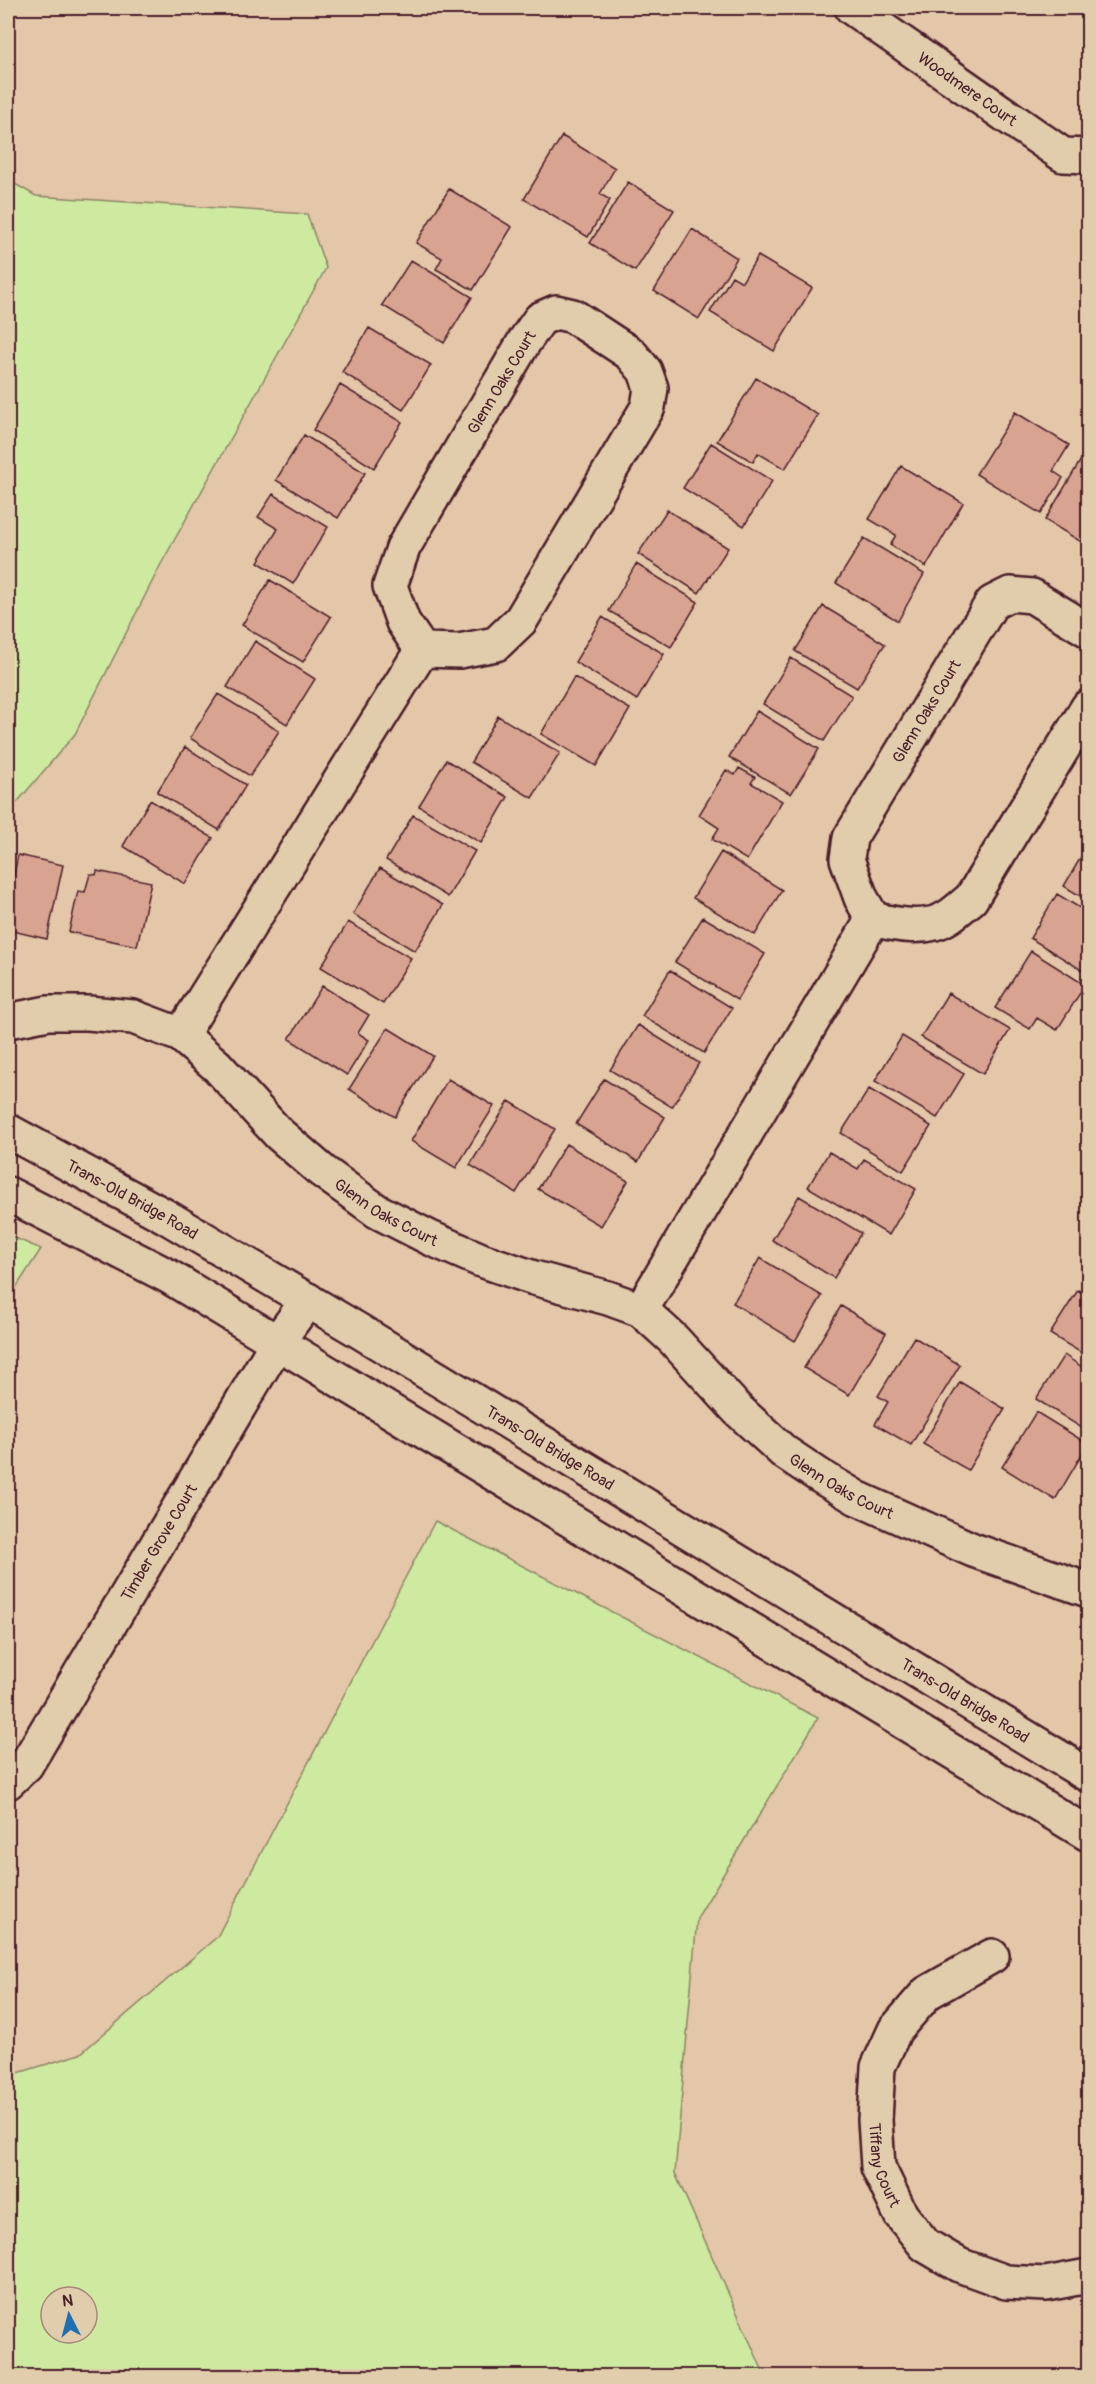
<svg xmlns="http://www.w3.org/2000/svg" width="1096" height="2384" font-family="Pangolin,sans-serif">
  <rect width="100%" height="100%" fill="#e4c6a8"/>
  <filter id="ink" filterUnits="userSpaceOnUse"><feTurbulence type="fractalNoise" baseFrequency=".0167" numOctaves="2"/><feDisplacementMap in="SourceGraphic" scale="12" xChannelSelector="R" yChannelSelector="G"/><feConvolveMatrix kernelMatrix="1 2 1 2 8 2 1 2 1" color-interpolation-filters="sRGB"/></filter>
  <g filter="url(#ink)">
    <path fill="#ceeaa1" stroke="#8c8466" stroke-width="1.5" fill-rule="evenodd" d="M8,180l28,16 271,18 19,54 -165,296 -86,170 -67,79z
      M8,1235l33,14 -33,51z
      M435,1521l383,197 -121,200 -22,255 90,203h-757v-300l72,-22 137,-117zM51,2297h36v36h-36z"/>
    <path fill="#d8a491" stroke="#4a1f2b" stroke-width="1.5" d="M562,136l53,32 -15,26 10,6 -22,37 -64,-38z
      M628,182l46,28 -39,61 -45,-28z
      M449,189l63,38 -39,63 -37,-21 6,-11 -26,-15z
      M692,229l45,29 -38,61 -45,-28z
      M758,256l54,32 -38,63 -64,-39 22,-36 10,6z
      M411,260l61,37 -28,46 -62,-38z
      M369,328l62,37 -28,45 -61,-38z
      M756,378l62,37 -33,54 -27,-16 -5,9 -36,-21z
      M340,385l62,37 -28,46 -61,-38z
      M1015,412l54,33 -16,26 10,7 -22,36 -65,-40z
      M304,435l61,38 -27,45 -62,-38z
      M711,443l61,38 -28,45 -61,-38z
      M1082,458l6,4v84l-43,-26z
      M901,466l62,37 -37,64 -36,-22 6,-10 -27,-16z
      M273,494l55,33 -35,57 -35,-22 20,-33 -20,-12z
      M667,510l61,38 -29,45 -61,-39z
      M864,538l60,36 -26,47 -62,-38z
      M636,564l62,38 -27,45 -62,-36z
      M270,580l61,37 -28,45 -61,-37z
      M823,606l62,38 -28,44 -62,-37z
      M602,617l62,37 -27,46 -62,-38z
      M255,641l60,38 -28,45 -60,-37z
      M791,658l61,38 -28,45 -61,-37z
      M574,677l56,32 -34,57 -55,-32z
      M218,694l61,37 -29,45 -60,-38z
      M757,711l62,38 -28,45 -62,-37z
      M498,716l62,37 -28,45 -61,-36z
      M185,747l61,38 -27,45 -62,-38z
      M446,760l62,37 -27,46 -62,-37z
      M739,768l16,9 -4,6 31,18 -35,59 -35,-21 7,-11 -20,-13 27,-45 9,5z
      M150,800l63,38 -28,46 -62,-38z
      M413,815l62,36 -27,46 -62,-37z
      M1088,845v56l-24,-15z
      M721,852l61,38 -27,45 -62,-37z
      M18,855l45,10 -16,74 -39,-9v-28z
      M380,868l63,37 -28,46 -62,-37z
      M97,871l54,11 -14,64 -68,-14 9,-41 7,1 5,-18 6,1z
      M1057,894l31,19v61l-58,-36z
      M703,917l62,37 -28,46 -62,-38z
      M348,922l63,36 -28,46 -62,-37z
      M1031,951l54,34 -28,45 -20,-12 -7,11 -35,-21z
      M670,970l62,38 -28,45 -62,-37z
      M322,986l47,29 -11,18 11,7 -22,35 -58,-36z
      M948,993l62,37 -27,44 -62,-37z
      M638,1025l61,38 -27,44 -62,-37z
      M388,1028l45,28 -38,61 -46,-28z
      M902,1036l62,38 -27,44 -62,-37z
      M448,1079l46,27 -38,62 -45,-27z
      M604,1079l61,38 -27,45 -62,-38z
      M869,1089l62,37 -28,45 -62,-38z
      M509,1101l46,28 -39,64 -46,-28z
      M566,1144l62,37 -27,45 -63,-37z
      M829,1152l29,17 6,-10 52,30 -27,46 -81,-48z
      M799,1196l62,37 -27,45 -62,-38z
      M760,1258l62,38 -27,45 -62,-38z
      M1088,1268v14l-6,-4z
      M1078,1290l10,6v61l-38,-23z
      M841,1306l45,27 -37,62 -45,-27z
      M914,1337l46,28 -49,80 -36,-21 13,-22 -10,-6z
      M1064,1355l24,16v61l-52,-33z
      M960,1382l45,27 -37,61 -45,-26z
      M1036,1412l52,32 -33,56 -53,-33z"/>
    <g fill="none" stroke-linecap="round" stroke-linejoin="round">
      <g stroke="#4a1f2b" stroke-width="38">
        <g id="street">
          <path id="s1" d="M852,8l211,147 25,1"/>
          <path d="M556,312l17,4 58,38 14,17 6,17 -3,19 -127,213 -25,24 -37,7 -37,-1 -19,-28 -13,-36 13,-38 121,-206 16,-23z"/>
          <path d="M1088,630l-56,-34 -22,-2 -18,9 -142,235 -3,21 14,39 12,21c23,6 54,12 75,-2 8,-5 15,-12 23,-18l117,-192"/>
          <path id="s2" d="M8,1021l40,-8h40l45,4 48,18 36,31 62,68 43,37 55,40 53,27 51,22 53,18 74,20 33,12 32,29 65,71 46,42 36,24 37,22 116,52 115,40"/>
          <path d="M181,1035l241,-385"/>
          <path id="s3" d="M8,1131l157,85 191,113 732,446"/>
          <path d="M8,1194l160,82 920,558"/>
          <path d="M641,1310l232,-391"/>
          <path id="s4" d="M8,1782l18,-17 252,-424 30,-41"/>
          <path id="s5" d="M992,1956l-65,37 -32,37 -17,37 -3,53 3,47 23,48 24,30 34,20 47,17 40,2 42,-8"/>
        </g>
      </g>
      <use href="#street" stroke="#e1cdac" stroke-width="33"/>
    </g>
  </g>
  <g text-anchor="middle" stroke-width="6" stroke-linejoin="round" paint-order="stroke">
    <g font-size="16" fill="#4a1f2b" stroke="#e1cdac">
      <text dy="6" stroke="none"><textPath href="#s1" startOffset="141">Woodmere Court</textPath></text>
      <text transform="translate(501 382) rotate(-59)" y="6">Glenn Oaks Court</text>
      <text transform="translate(926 711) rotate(-59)" y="6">Glenn Oaks Court</text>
      <text dy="6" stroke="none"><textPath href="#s3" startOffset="142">Trans-Old Bridge Road</textPath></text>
      <text dy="6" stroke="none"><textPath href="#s2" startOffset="450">Glenn Oaks Court</textPath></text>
      <text dy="6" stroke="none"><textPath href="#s3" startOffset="628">Trans-Old Bridge Road</textPath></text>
      <text dy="6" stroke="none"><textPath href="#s2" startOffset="993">Glenn Oaks Court</textPath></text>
      <text dy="6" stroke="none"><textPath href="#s4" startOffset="284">Timber Grove Court</textPath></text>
      <text dy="6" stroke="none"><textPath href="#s3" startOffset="1114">Trans-Old Bridge Road</textPath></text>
      <text dy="6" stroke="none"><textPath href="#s5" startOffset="264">Tiffany Court</textPath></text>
    </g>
  </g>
  <rect width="1096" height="2384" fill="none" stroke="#e1cdac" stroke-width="30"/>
  <rect x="15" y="15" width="1066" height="2354" fill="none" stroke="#4a1f2b" stroke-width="2" filter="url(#ink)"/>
  <g transform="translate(69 2315) rotate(354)"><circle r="28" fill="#e1cdac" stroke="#a58778" stroke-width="1.5"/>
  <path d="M0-4.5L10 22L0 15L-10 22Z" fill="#1f6fb2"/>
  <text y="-9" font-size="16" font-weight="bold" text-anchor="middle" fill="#4a1f2b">N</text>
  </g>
</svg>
